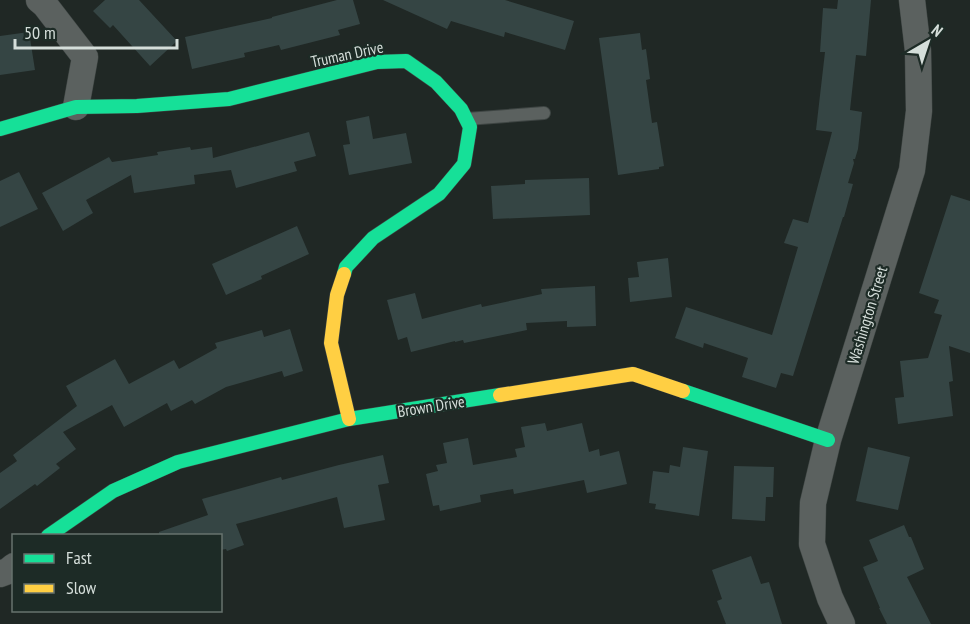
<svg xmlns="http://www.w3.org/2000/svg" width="970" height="624" font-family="'PT Sans Narrow',sans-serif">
  <rect width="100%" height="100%" fill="#202825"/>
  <path fill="#354544" d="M105,0h34l38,41 -27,25 -37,-41 -3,3 -17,-17z
    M337,0h16l7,24 -22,6 2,5 -59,15 -2,-5 -35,8 1,4 -53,12 -7,-32 87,-19v-1z
    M383,0h122l69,21 -9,29 -60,-18 -1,5 -53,-16 -4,8z
    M838,0h33l-5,56 -10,-1 -6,55 12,2 -4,37 -3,10h-2l1,4 -6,20 5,1 -9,33h-1l-50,159 -12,-3 -5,15 -34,-11 6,-19 -44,-15 -1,5 -28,-10 11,-31 86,28 26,-88 -14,-4 9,-24 15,4 24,-91 -16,-2 9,-78h-5l3,-44 14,1z
    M29,32l6,38 -35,5v-39z
    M640,33l2,17 4,-1 4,30 -4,1 6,43 5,-1 7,44 -5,1v2l-41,6 -19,-137z
    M369,116l4,23 33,-6 6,30 -63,12 -6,-30 7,-1 -4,-23z
    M309,132l7,24 -22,6 3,9 -61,17 -5,-18 -37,5 1,9 -61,9 -3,-18 -45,25 7,13 -30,18 -21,-38 67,-36 3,5 46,-7 -1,-3 33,-5 1,3 21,-3 1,11z
    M19,172l19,37 -38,18v-46z
    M589,178l1,37 -97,4 -2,-33 34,-2v-4z
    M951,195l19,6v152l-21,-7 4,35 -4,1 4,34 -55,8 -3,-26 9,-1 -4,-36 28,-3 14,-43 -8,-2 5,-13 -20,-7z
    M297,226l12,28 -48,22 1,3 -36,16 -14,-31z
    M668,258l4,39 -42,5 -2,-24 11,-1 -2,-15z
    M595,286l1,40 -29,1v-6l-41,2 1,7 -63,13 -1,-3 -8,2v-1l-44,11 -4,-15 -9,3 -11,-40 28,-7 7,26 59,-15 1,3 60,-13 -1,-5z
    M290,329l13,42 -19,6 -2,-6 -56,16 -31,17 -3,-4 -21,11 -4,-8 -43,24 -12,-22 -49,27 13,17 -20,15 4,4 -23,18 -2,-2 -35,25v-36l17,-12 -4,-6 64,-49 -11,-20 49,-27 14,25 45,-24 5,9 38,-21 -2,-5 47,-13 2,7z
    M545,423l2,8 35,-8 7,29 10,-3 1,7 19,-5 8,33 -40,9 -3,-13 -70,14 -1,-5 -33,6 1,7 -41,9 -1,-6 -6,1 -7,-32 12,-3 -2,-6 11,-2 -4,-20 25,-5 5,27 44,-8 -2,-8 10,-2 -4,-20z
    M683,447l25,4 -9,65 -44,-7 1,-5 -7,-1 4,-32 16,2 1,-8 10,2z
    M868,447l42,10 -12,53 -42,-9z
    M383,455l6,28 -11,2 7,35 -41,8 -7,-31 -101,27 8,21 -17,6 -1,-2 -6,1v-14h-61v-4l49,-17 -6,-16 79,-22 1,3 57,-15z
    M734,466l40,1 -1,30h-7l-1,24 -33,-2z
    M904,525l5,12h2l13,32 -17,8 24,47h-44l-8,-16h1l-17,-41 15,-6 -9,-21z
    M751,556l10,28 8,-2 13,42h-56l-9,-23 5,-2 -10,-29z"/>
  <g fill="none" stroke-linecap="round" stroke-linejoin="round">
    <g stroke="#3e4543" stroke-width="14">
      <path id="lane" d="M467,119l77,-6"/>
    </g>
    <g stroke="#3e4543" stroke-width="27">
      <path id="street" d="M39,0l6,5 40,52 -9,50
        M0,574l8,-3 6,-5
        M842,624l-12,-26 -18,-54 1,-41 15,-63 84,-270 7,-59 -1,-60 -6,-51"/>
    </g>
    <g stroke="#3e4543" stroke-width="15">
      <path id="fast" d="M0,129l76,-22 61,-1 92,-7 148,-37 29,-1 30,21 25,27 9,18 -6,37 -25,30 -66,44 -27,29 -2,7
        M683,391l145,49
        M48,536l65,-45 65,-29 171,-43 151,-24"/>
    </g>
    <g stroke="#3e4543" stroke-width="15">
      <path id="slow" d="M344,274l-7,21 -6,48 18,76
        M500,395l133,-21 50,17"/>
    </g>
    <use href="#lane" stroke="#5b615f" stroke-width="12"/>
    <use href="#street" stroke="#5b615f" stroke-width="26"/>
    <use href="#fast" stroke="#16e098" stroke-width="14"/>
    <use href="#slow" stroke="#ffcf43" stroke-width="14"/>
  </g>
  <g text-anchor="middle" stroke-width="4.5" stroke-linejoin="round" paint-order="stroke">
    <g font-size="16" fill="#d5deda" stroke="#1d2b26">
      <text transform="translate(347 54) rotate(-12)" y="6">Truman Drive</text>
      <text transform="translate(867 315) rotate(-73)" y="6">Washington Street</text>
      <text transform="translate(431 406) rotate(-9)" y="6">Brown Drive</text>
    </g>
  </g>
  <rect x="12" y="534" width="210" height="78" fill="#1d2b26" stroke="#67736e" stroke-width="1.5"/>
  <rect x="24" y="554" width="30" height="9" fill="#16e098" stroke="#67736e" stroke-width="1.5"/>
  <text x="66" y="564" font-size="18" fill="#d5deda">Fast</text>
  <rect x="24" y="584" width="30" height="9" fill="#ffcf43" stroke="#67736e" stroke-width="1.5"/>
  <text x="66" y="594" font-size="18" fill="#d5deda">Slow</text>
  <g transform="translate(928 42) rotate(39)" stroke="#1d2b26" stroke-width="4.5" paint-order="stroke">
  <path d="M0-4.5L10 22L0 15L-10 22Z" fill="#d5deda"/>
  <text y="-9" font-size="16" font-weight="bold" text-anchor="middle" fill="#d5deda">N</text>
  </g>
  <path d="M15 39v9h162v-9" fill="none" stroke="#d5deda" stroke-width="3"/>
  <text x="24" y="39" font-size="18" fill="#d5deda" stroke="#1d2b26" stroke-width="4.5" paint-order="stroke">50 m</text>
</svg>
